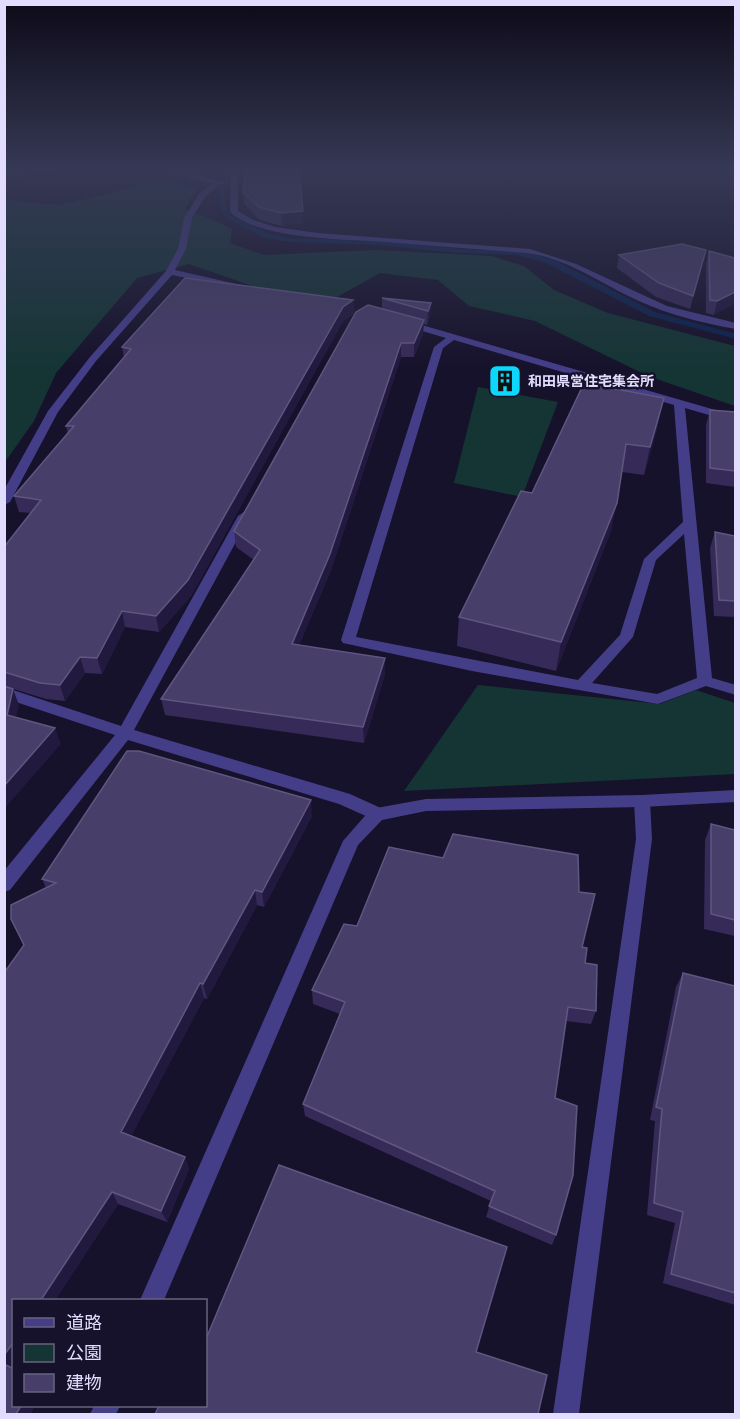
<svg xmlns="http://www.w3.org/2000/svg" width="740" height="1419" font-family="Raleway,'Noto Sans JP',sans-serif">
  <rect width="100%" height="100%" fill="#17122b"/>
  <path fill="#153535" d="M166,182l34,6 -9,10 -6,12 24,8 23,11 -2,14 34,12 111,-5 116,6 33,10 30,24 54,23 127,33v60l-87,-30 -113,-55 -66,-15 -31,-26 -58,-7 -43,24 -64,-4 -84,-29 -52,14 -81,95 -22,48 -29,41v-262l55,5 83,-20z
    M478,387l80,15 -36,95 -68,-14z
    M478,685l182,19 36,-14 39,13v71l-331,17z"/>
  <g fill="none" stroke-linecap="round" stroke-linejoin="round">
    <path fill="#0e234d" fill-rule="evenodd" d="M152,169h7l11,7 50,11 4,-8v-10h6v10l-5,10 2,20 4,7 36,17 22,5 89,3 80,8 60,2 34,8 103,53 81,22v5l-87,-23 -103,-53 -28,-8 -60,-2 -80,-8 -89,-3 -27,-5 -36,-19 -5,-9 -2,-19 -53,-12z"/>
    <path fill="#443e89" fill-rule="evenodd" d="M4,169h57l-4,2 -53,2z
      M161,169h11l55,14 -8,2 -14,12 -13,21 -6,31 -11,21 79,18 -4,3 -78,-16 -76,86 -38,51 -48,90 -6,3v-15l44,-79 42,-54 76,-86 12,-22 6,-31 15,-24 13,-10z
      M231,169h7v42l15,9 22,7 43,6 212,16 46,15 91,42 69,17v6c-34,-6 -66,-14 -97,-28 -36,-16 -73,-44 -113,-48 -47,-4 -94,-7 -141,-11 -42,-3 -124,-2 -155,-30z
      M402,321h6l328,95v7l-51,-15 27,270 24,7v10l-30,-9 -48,18 -186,-33 -129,-28 -2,-3 93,-293 12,-9 -44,-13zM454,340l220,65 9,117 -39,37 -24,76 -42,45 -222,-43 87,-289zM684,534l13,144 -40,16 -65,-11 41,-46 23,-77z
      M244,512l6,4 -116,214 216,64 33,15 2,5 -2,5 -6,2 -38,-17 -211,-64 -118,150 -6,2v-21l111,-136 -111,-37v-11l117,39 117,-210z
      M642,795l6,1 2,5 2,38 -73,575h-26l83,-575 -2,-38 2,-5z"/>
    <path fill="#443e89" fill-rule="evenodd" d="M736,790v12l-94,5 -216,4 -44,9 -24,25 -194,455h-24l203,-459 28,-32 55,-10 216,-4z
      M94,1406h26l-4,8h-26z"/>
  </g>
  <path fill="#362b58" d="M243,192l61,31 -22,3 -22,-6 -16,-16z
    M706,250l-16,59 -34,-12 -39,-29 2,-13z
    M709,251l26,7 -21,57 -8,-2v-49z
    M382,298l49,5 -1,14 -3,8 -3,-1 -1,10 -9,23h-13l-70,213 -32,75 86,13v16l-21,69 -199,-28 -4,-16 93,-139 -18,-13 -2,-16 148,-223z
    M353,300l1,14 -11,7 -152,275 -32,36 -34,-5 -23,47 -17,-1 -20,28 -19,-2 -42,-13v-139l27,-34 -12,-1 -5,-16 54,-62 -2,-8 58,-68 -2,-11z
    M710,410l25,2v75l-29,-4v-58z
    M658,425l-14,50 -22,-3 -11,59 -55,140 -99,-25 2,-29 73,-124z
    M715,532l20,4v81l-21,-1 -4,-68z
    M312,816l-48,91 -7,-2 -50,94 -3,-1 -73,138 54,21 4,12 -22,53 -49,-18 -63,96h-41v65l-2,3 23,38 -5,8h-26l42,-526 -4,-9z
    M711,824l24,6v106l-31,-7 1,-89z
    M579,892l3,55 14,64 -5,13 -25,-3 -11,77 1,137 -4,10 -66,-28 5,-16 -186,-85 -2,-12 37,-90 -27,-10 -1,-14 45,-64z
    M683,973l52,13v319l-72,-22 12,-60 -28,-8 8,-94 -5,-1 26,-133z"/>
  <path fill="#22193f" d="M10,169h16l1,5 -23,15v-16z
    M303,211l1,12 -22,3 -1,-13z
    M735,292v12l-21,11 3,-14z
    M353,300l1,14 -11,7 -152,275 -32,36 -3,-16 187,-309z
    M431,303l-1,14 -3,8 1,-14z
    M424,320l-1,14 -9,23v-14z
    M401,343v14l-70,213 -38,89 -1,-15z
    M664,398l-6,27 -14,50 6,-28z
    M617,503l-6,28 -55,140 5,-29z
    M122,611l3,16 -23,47 -5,-16z
    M80,657l5,16 -20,28 -5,-16z
    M385,658v16l-21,69 -1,-16z
    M13,689l6,16 -6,26 -6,-16z
    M55,728l6,16 -57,65v-23z
    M311,800l1,16 -48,91 -2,-15z
    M255,890l2,15 -50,94 -4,-15z
    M200,983l4,15 -77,146 -6,-12z
    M185,1157l4,12 -22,53 -6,-11z
    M112,1192l6,12 -63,96h-14z
    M14,1342v23l-4,5 -6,-5v-10z
    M21,1406h14l-5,8h-14z"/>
  <path fill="#483e6a" stroke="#605781" stroke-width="1.5" d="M246,169h53l4,42 -22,2 -22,-6 -16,-15z
    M682,244l24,6 -13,46 -34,-13 -40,-28z
    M709,251l26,7v34l-18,9 -7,-1z
    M185,278l168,22 -10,7 -155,273 -32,36 -34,-5 -25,47 -17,-1 -20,28 -20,-2 -36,-11v-125l37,-47 -27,-4 60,-70h-8l65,-77 -9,-2z
    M382,298l49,5 -3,8z
    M368,305l56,15 -10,23h-13l-71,211 -38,90 93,14 -22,69 -202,-28 99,-149 -26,-19 122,-219z
    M584,383l80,15 -14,49 -24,-3 -9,59 -56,139 -102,-25 62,-126 11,2z
    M710,410l25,2v59l-25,-3z
    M715,532l20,4v65l-16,-1z
    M4,686l9,3 -6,26 48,13 -51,58z
    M127,751h12l172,49 -49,92 -7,-2 -52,94 -3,-1 -79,149 64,25 -24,54 -49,-19 -71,108h-27v42l-10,13v-382l20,-28 -13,-26v-14l45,-22 -14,-4z
    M711,824l24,6v90l-24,-6z
    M453,834l125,21 1,37 16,2 -13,53 5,1 -2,15 12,2 -1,46 -28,-4 -13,91 22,8 -4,69 -17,60 -67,-29 6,-15 -192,-87 42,-102 -33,-12 32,-66 13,2 32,-79 54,11z
    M683,973l52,13v307l-64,-19 12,-62 -29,-9 8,-94 -6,-2z
    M279,1165l228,82 -31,105 71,23 -9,39h-383l4,-8h47v-67z
    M4,1364l10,5v37h7l-5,8h-12z"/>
  <linearGradient id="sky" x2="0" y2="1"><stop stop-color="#0d0a18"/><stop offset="0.46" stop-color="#363955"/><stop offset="1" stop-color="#363955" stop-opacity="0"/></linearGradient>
  <rect width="740" height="368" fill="url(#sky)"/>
  <defs>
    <g id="building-square" transform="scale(1.725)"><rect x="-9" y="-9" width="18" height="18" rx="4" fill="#0dd7fa" stroke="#17122b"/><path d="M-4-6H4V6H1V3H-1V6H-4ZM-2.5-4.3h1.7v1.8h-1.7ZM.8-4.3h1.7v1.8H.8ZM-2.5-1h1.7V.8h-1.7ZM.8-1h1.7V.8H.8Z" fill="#111"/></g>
  </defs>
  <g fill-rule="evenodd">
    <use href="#building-square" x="505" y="381"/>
  </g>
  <g text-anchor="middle" stroke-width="5" stroke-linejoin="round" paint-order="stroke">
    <g font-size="14" font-weight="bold" fill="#e2ddfe" stroke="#17122b" text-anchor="start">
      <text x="528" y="386">和田県営住宅集会所</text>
    </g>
  </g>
  <rect width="740" height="1419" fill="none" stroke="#e2ddfe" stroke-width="12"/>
  <rect x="12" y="1299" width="195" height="108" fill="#17122b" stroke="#68637f" stroke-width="1.5"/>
  <rect x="24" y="1318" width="30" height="9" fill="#443e89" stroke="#68637f" stroke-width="1.5"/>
  <text x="66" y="1329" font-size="18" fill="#e2ddfe">道路</text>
  <rect x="24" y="1344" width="30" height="18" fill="#153535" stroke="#68637f" stroke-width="1.5"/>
  <text x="66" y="1359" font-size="18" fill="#e2ddfe">公園</text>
  <rect x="24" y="1374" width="30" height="18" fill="#483e6a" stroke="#68637f" stroke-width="1.5"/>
  <text x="66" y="1389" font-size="18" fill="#e2ddfe">建物</text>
</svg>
